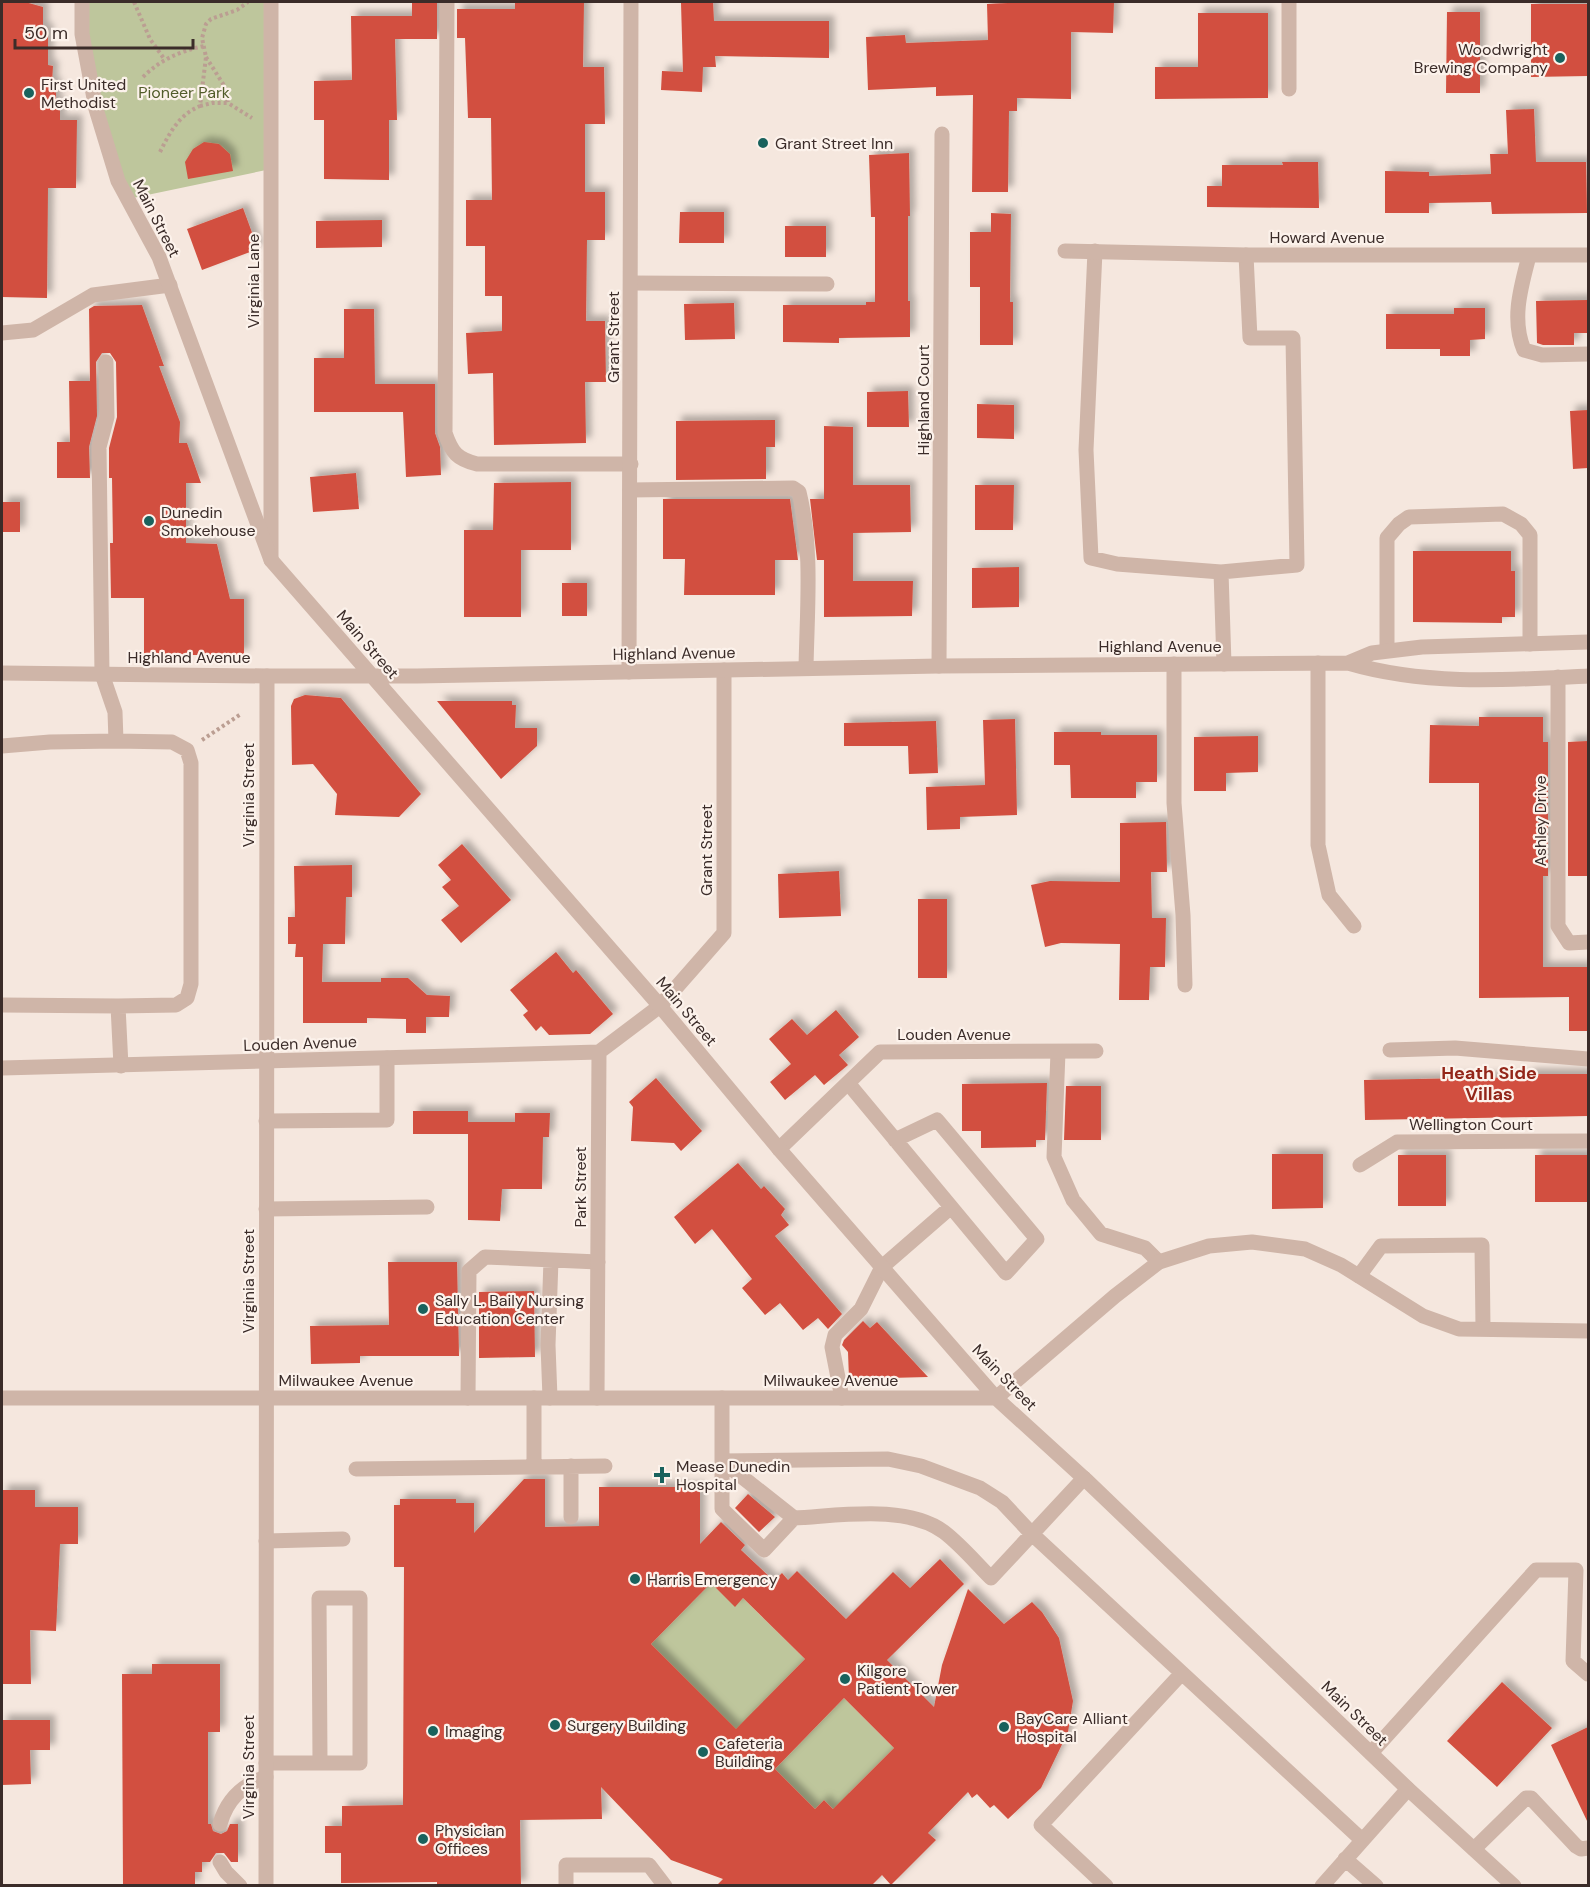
<svg xmlns="http://www.w3.org/2000/svg" width="1590" height="1887" font-family="'DM Sans',sans-serif">
  <defs>
    <filter id="shadow"><feDropShadow dx="5.5" dy="-5.5" stdDeviation="3" flood-color="#0004"/></filter>
  </defs>
  <rect width="100%" height="100%" fill="#f5e7de"/>
  <path fill="#bec69c" d="M82,2h189v167l-143,30 -32,-90z
    M711,1583l24,23 8,-8 62,61 -48,49 -16,27 -90,-91z
    M844,1698l50,50 -45,45 44,75 -69,-68 -9,9 -40,-40z"/>
  <path fill="#d2503f" fill-rule="evenodd" filter="url(#shadow)" d="M2,2h23l18,5v21l5,1v36l5,1 -1,17h4v20l4,1v16h17l-1,68h-28l-1,110 -45,-1z
    M412,2h25v37h-42l2,81h-8v60l-65,-1v-59h-10v-39l38,-1 -1,-64h61z
    M515,2h69l-1,65h21l1,57h-20v68h20v48h-18l-1,81h19l1,61h-21l1,61 -92,2 -1,-72 -25,1 -2,-41 36,-2v-35h-17v-50h-19v-46h26l-1,-82h-23l-3,-80h-8v-29h58z
    M713,2l1,19h115v37l-114,-2 1,11h-13l-1,25 -41,-2 1,-19 21,1 -2,-69z
    M1030,2h84l-1,31 -42,-1v67l-54,-1v13h-8l-1,81h-36l1,-97 -37,1v-9l-68,3 -2,-53 39,-2 1,8 82,-3 -1,-36z
    M1531,4h57v72l-57,1z
    M1447,12h33v81h-34z
    M1198,13h70v85l-113,1v-32h43z
    M1534,109l2,53h50l1,51 -95,1 -1,-12 -62,1v10h-44v-42l44,1v4l62,-2 -1,-20h18l-2,-44z
    M204,142l15,2 11,10 3,17 -45,8 -3,-17 8,-13z
    M909,153l1,63h-2v85h2v36l-71,1v5l-56,-1v-37h83v-3h9v-85h-4l-2,-62z
    M1282,162h36l1,46 -112,-1v-21h15v-21h61z
    M243,208l15,41 -56,21 -15,-41z
    M680,212h44v31h-45z
    M991,213l20,1 -1,88h3v43h-33v-58h-10v-55h21z
    M382,220v27l-66,1v-27z
    M785,226h41v31h-41z
    M1588,300v33h-14v12h-31l-6,-2 -1,-42z
    M734,303l1,36 -50,1 -1,-36z
    M142,305l22,61h-5l21,56 -1,21h8l14,40h-15v60l31,1 13,55h14v56h-100v-57h-33l-1,-55h3l-1,-65h-3v-30l8,-31 -1,-55 -6,-9h-8l-6,9 1,54 -8,31 1,31h-33v-36h13l-1,-61h21l-1,-72 5,-3z
    M1454,308h31v31l-15,1v16h-30v-7h-54v-35h68z
    M344,309h30l1,75h60v49l5,14 1,28 -35,2 -3,-65h-89v-54h30z
    M908,391l1,36h-42v-35z
    M977,404l37,1v34l-37,-1z
    M1588,410v58l-15,1 -3,-58z
    M775,420v27h-9v32l-90,1v-59z
    M824,426l29,1v58h57l1,47 -58,1v48h60l-1,35 -88,1v-57h-7l-7,-61h14z
    M356,473l3,36 -46,3 -3,-35z
    M571,482v68h-50v67h-57v-87h29l1,-47z
    M975,485h39l-1,45h-38z
    M663,499h127l8,61h-23v35h-91l1,-36h-22z
    M2,502h18v30h-18z
    M1413,551h98v20h4v46h-13v6l-89,-1z
    M1019,567v40l-47,1v-40z
    M562,583h25v33h-25z
    M305,695l36,3 80,96 -22,23 -64,-2 2,-21 -24,-30 -21,1 -1,-59 3,-7z
    M437,701h75v4h4l-1,23h22v18l-36,33z
    M1479,717h64v25h5v134h-5v91h45v64h-19v-34l-90,1v-215h-50l1,-58 49,1z
    M1015,719l2,96 -57,2v12l-33,1 -1,-43 59,-2 -2,-65z
    M936,721l2,52 -29,1 -1,-28h-64v-23z
    M1054,732h47v3h56v47h-21v16h-65l-1,-33h-16z
    M1258,736v36l-32,1v18h-32v-54z
    M1588,741v135h-20v-134z
    M1166,822l1,50h-16l1,46h14l-1,49h-15l-1,33h-30l1,-56 -59,-1 -16,4 -14,-62 19,-4 70,1v-59z
    M462,844l49,56 -50,43 -20,-23 18,-14 -17,-19 9,-7 -13,-15z
    M352,865v32h-6l-1,47h-22l-1,38h59v-4h27l19,17 23,1 -1,21h-23v16h-20v-14l-39,-1v5h-64v-66h-8l1,-13h-8v-27h7l-1,-51z
    M839,871l2,45 -62,2 -1,-44z
    M918,899h29v79h-29z
    M556,952l17,21 3,-3 37,44 -23,20 -41,1 -8,-9 -5,5 -13,-16 5,-4 -18,-21z
    M836,1010l23,27 -20,18 9,10 -24,20 -9,-10 -30,25 -15,-18 21,-18 -22,-25 23,-20 15,16z
    M1528,1074h60v42l-223,4 -1,-40 164,-3z
    M656,1078l46,53 -21,20 -7,-8 -43,-2 2,-34 -4,-5z
    M1047,1083l-2,57h-9v7l-55,1v-17h-19v-47z
    M1066,1086h35v54h-37z
    M413,1111h55v11h47v-9h35l-1,24h-6l-1,52h-40l-2,32 -32,-1v-86h-55z
    M1272,1154h51v54l-51,1z
    M1398,1155h48v51h-48z
    M1535,1155h53v47h-53z
    M738,1163l23,26 3,-3 21,23 -4,6 8,10 -14,11 67,78 -14,15 -10,-11 -15,12 -23,-27 -15,12 -23,-27 10,-9 -40,-50 -17,15 -21,-27z
    M388,1262h69l2,94h-99v7l-49,1 -1,-38 79,-1z
    M534,1291l1,66 -56,1v-66z
    M863,1321l7,7 7,-6 51,55 -79,2 -1,-27 -6,-7 2,-5z
    M524,1479h21v48l54,-1v-39h101v57l21,-22 24,23 -4,5 33,31 8,-8 6,7 9,-9 49,48 47,-47 17,16 30,-29 24,25 -77,76 47,47 8,-42 26,-76 36,35 28,-22 10,10 17,26 14,63 -5,31 -27,56 -33,31 -14,-14 -4,3 -13,-14 -5,4 -4,-6 -40,41 8,7 -45,45 -9,-10 -11,11h-155l7,-7 -52,-19 -70,-73 1,32 -82,1 1,66h-84v-4l-96,1v-30h-16v-27h17v-20l61,-1 1,-238h-10v-62h6v-6h56v4h18v30zM711,1583l24,24 8,-9 62,61 -69,70 -85,-85zM844,1698l50,50 -61,61 -9,-9 -9,9 -40,-40z
    M2,1490h33v17h43v37h-18l-4,87 -26,-1 1,54h-29z
    M748,1494l27,23 -16,15 -24,-24z
    M152,1664h68v68h-12v92h3l2,7 8,3 6,-3 3,-7h8v38h-7l-7,-9h-8l-6,9h-8v10h-7v14h-72l-1,-212h30z
    M1502,1682l50,46 -55,59 -50,-46z
    M2,1720h48v30h-20l1,34 -29,1z
    M1588,1727v96l-37,-78z"/>
  <g fill="none" stroke-linecap="round" stroke-linejoin="round">
    <path stroke="#bb9e92" stroke-width="4" stroke-dasharray="3 3" stroke-linecap="butt" d="M134,2l16,37 15,21
      M206,57l19,30 3,16 24,15
      M143,77c17,-17 37,-26 61,-31
      M200,106l12,-3h16
      M160,152c10,-20 19,-37 40,-46l6,-49 -4,-19 4,-14 5,-5 26,-9 11,-8
      M202,740l39,-26"/>
    <path stroke="#cfb5a8" stroke-width="15" d="M447,2l-2,431c7,20 12,26 32,31h154
      M1289,2v87
      M1095,251l-9,199 5,108 26,6 104,8
      M1529,256c-8,31 -18,63 -5,94l18,5 46,-1
      M631,283l196,1
      M2,333l31,-3 60,-35 77,-10
      M106,362l1,55 -8,30 3,227 13,38 1,29 56,1 15,8 4,13v221l-4,14 -11,7 -58,1 3,60
      M630,490l163,-2 6,4c14,57 8,118 7,176
      M1387,650v-112l12,-14 10,-7 94,-3 18,10 9,11v109
      M1318,663v182l11,50 25,31
      M1174,664v139l9,112 2,70
      M1224,664l-3,-92 76,-7 -4,-227h-43l-4,-83
      M2,746l48,-4 66,-1
      M2,1005l116,1
      M1390,1050l65,-2 133,11
      M1058,1052l-4,105 19,43 28,34 44,14 14,14
      M848,1083l158,190 31,-34 -100,-119 -42,20
      M266,1121l121,-1v-62
      M266,1209l161,-2
      M1359,1276l22,-30 101,-1 1,83
      M468,1398l1,-127 16,-14 113,5
      M534,1398v69
      M550,1398l-2,-53 3,-85
      M722,1398v111l42,41 30,-32c45,-2 112,-14 150,14 17,13 32,31 47,46l93,-100
      M842,1398l-10,-51 3,-12 26,-26 21,-42 69,-60
      M722,1461l166,-2 33,7 59,22 22,14 30,32 330,306
      M722,1461l72,57
      M571,1466v51
      M356,1469l249,-3
      M266,1541l77,-2
      M1371,1753l165,-183h40l-3,91 15,13
      M266,1763h94v-165h-41l1,164
      M220,1824c7,-25 22,-39 46,-47
      M1474,1849l52,-51h5l45,48 5,3 7,-1
      M1345,1859l31,27
      M220,1862l6,10 14,14
      M566,1886v-21h83l16,21
      M1106,1886l-65,-61 141,-152
      M1322,1886l86,-97"/>
    <path stroke="#cfb5a8" stroke-width="15" d="M271,2v558
      M1065,251l181,4h342
      M939,666l3,-532
      M629,672l2,-670
      M2,673l265,3
      M1558,677v249l11,17 19,-1
      M2,1068l597,-16
      M779,1149l101,-97 216,-1
      M1360,1165l37,-23 191,-1
      M597,1398l2,-346 61,-46 64,-73v-263"/>
    <path stroke="#cfb5a8" stroke-width="15" d="M82,2v32l14,75 22,72 41,76 112,303 389,446 119,143 217,249 90,82 322,309 106,97
      M1348,663l24,-10 50,-6 166,-5
      M2,1398h994l119,-102 44,-34 50,-16 43,-4 53,7 36,16 82,51 36,13 129,2
      M266,1886l1,-1210h150l522,-10 409,-3c78,23 160,17 240,13"/>
  </g>
  <g fill="#19625d" stroke="#fcf2eb" stroke-width="2">
    <circle cx="1560" cy="58" r="6"/>
    <circle cx="29" cy="93" r="6"/>
    <circle cx="763" cy="143" r="6"/>
    <circle cx="149" cy="521" r="6"/>
    <circle cx="423" cy="1309" r="6"/>
    <path d="M659 1466h6v6h6v6h-6v6h-6v-6h-6v-6h6z"/>
    <circle cx="635" cy="1579" r="6"/>
    <circle cx="845" cy="1679" r="6"/>
    <circle cx="555" cy="1725" r="6"/>
    <circle cx="1004" cy="1727" r="6"/>
    <circle cx="433" cy="1731" r="6"/>
    <circle cx="703" cy="1752" r="6"/>
    <circle cx="423" cy="1839" r="6"/>
  </g>
  <g text-anchor="middle" stroke-width="4.5" stroke-linejoin="round" paint-order="stroke">
    <g font-size="16" fill="#3b2c29" stroke="#fcf2eb" text-anchor="start">
      <text x="1548" y="55" text-anchor="end">Woodwright<tspan x="1548" dy="18">Brewing Company</tspan></text>
      <text x="41" y="90">First United<tspan x="41" dy="18">Methodist</tspan></text>
      <text x="775" y="149">Grant Street Inn</text>
      <text x="161" y="518">Dunedin<tspan x="161" dy="18">Smokehouse</tspan></text>
      <text x="435" y="1306">Sally L. Baily Nursing<tspan x="435" dy="18">Education Center</tspan></text>
      <text x="676" y="1472">Mease Dunedin<tspan x="676" dy="18">Hospital</tspan></text>
      <text x="647" y="1585">Harris Emergency</text>
      <text x="857" y="1676">Kilgore<tspan x="857" dy="18">Patient Tower</tspan></text>
      <text x="1016" y="1724">BayCare Alliant<tspan x="1016" dy="18">Hospital</tspan></text>
      <text x="567" y="1731">Surgery Building</text>
      <text x="445" y="1737">Imaging</text>
      <text x="715" y="1749">Cafeteria<tspan x="715" dy="18">Building</tspan></text>
      <text x="435" y="1836">Physician<tspan x="435" dy="18">Offices</tspan></text>
    </g>
    <g font-size="16" fill="#515c2a" stroke="#fcf2eb">
      <text x="184" y="98">Pioneer Park</text>
    </g>
    <g font-size="16" fill="#3b2c29" stroke="#fcf2eb">
      <text transform="translate(157 218) rotate(63)" y="6">Main Street</text>
      <text x="1327" y="243">Howard Avenue</text>
      <text transform="translate(253 281) rotate(-90)" y="6">Virginia Lane</text>
      <text transform="translate(613 337) rotate(-90)" y="6">Grant Street</text>
      <text transform="translate(923 400) rotate(-90)" y="6">Highland Court</text>
      <text transform="translate(368 644) rotate(49)" y="6">Main Street</text>
      <text x="1160" y="652">Highland Avenue</text>
      <text transform="translate(674 653) rotate(-1)" y="6">Highland Avenue</text>
      <text x="189" y="663">Highland Avenue</text>
      <text transform="translate(248 795) rotate(-90)" y="6">Virginia Street</text>
      <text transform="translate(1540 821) rotate(-90)" y="6">Ashley Drive</text>
      <text transform="translate(706 850) rotate(-90)" y="6">Grant Street</text>
      <text transform="translate(687 1011) rotate(50)" y="6">Main Street</text>
      <text x="954" y="1040">Louden Avenue</text>
      <text transform="translate(300 1043) rotate(-2)" y="6">Louden Avenue</text>
      <text x="1471" y="1130">Wellington Court</text>
      <text transform="translate(580 1187) rotate(-90)" y="6">Park Street</text>
      <text transform="translate(248 1281) rotate(-90)" y="6">Virginia Street</text>
      <text transform="translate(1005 1377) rotate(46)" y="6">Main Street</text>
      <text x="346" y="1386">Milwaukee Avenue</text>
      <text x="831" y="1386">Milwaukee Avenue</text>
      <text transform="translate(1355 1713) rotate(44)" y="6">Main Street</text>
      <text transform="translate(248 1767) rotate(-90)" y="6">Virginia Street</text>
    </g>
    <g font-size="18" font-weight="bold" fill="#932619" stroke="#fcf2eb">
      <text x="1489" y="1079">Heath Side<tspan x="1489" dy="21">Villas</tspan></text>
    </g>
  </g>
  <rect width="1590" height="1887" fill="none" stroke="#3b2c29" stroke-width="6"/>
  <path d="M15 39v9h178v-9" fill="none" stroke="#3b2c29" stroke-width="3"/>
  <text x="24" y="39" font-size="18" fill="#3b2c29" stroke="#fcf2eb" stroke-width="4.5" paint-order="stroke">50 m</text>
</svg>
